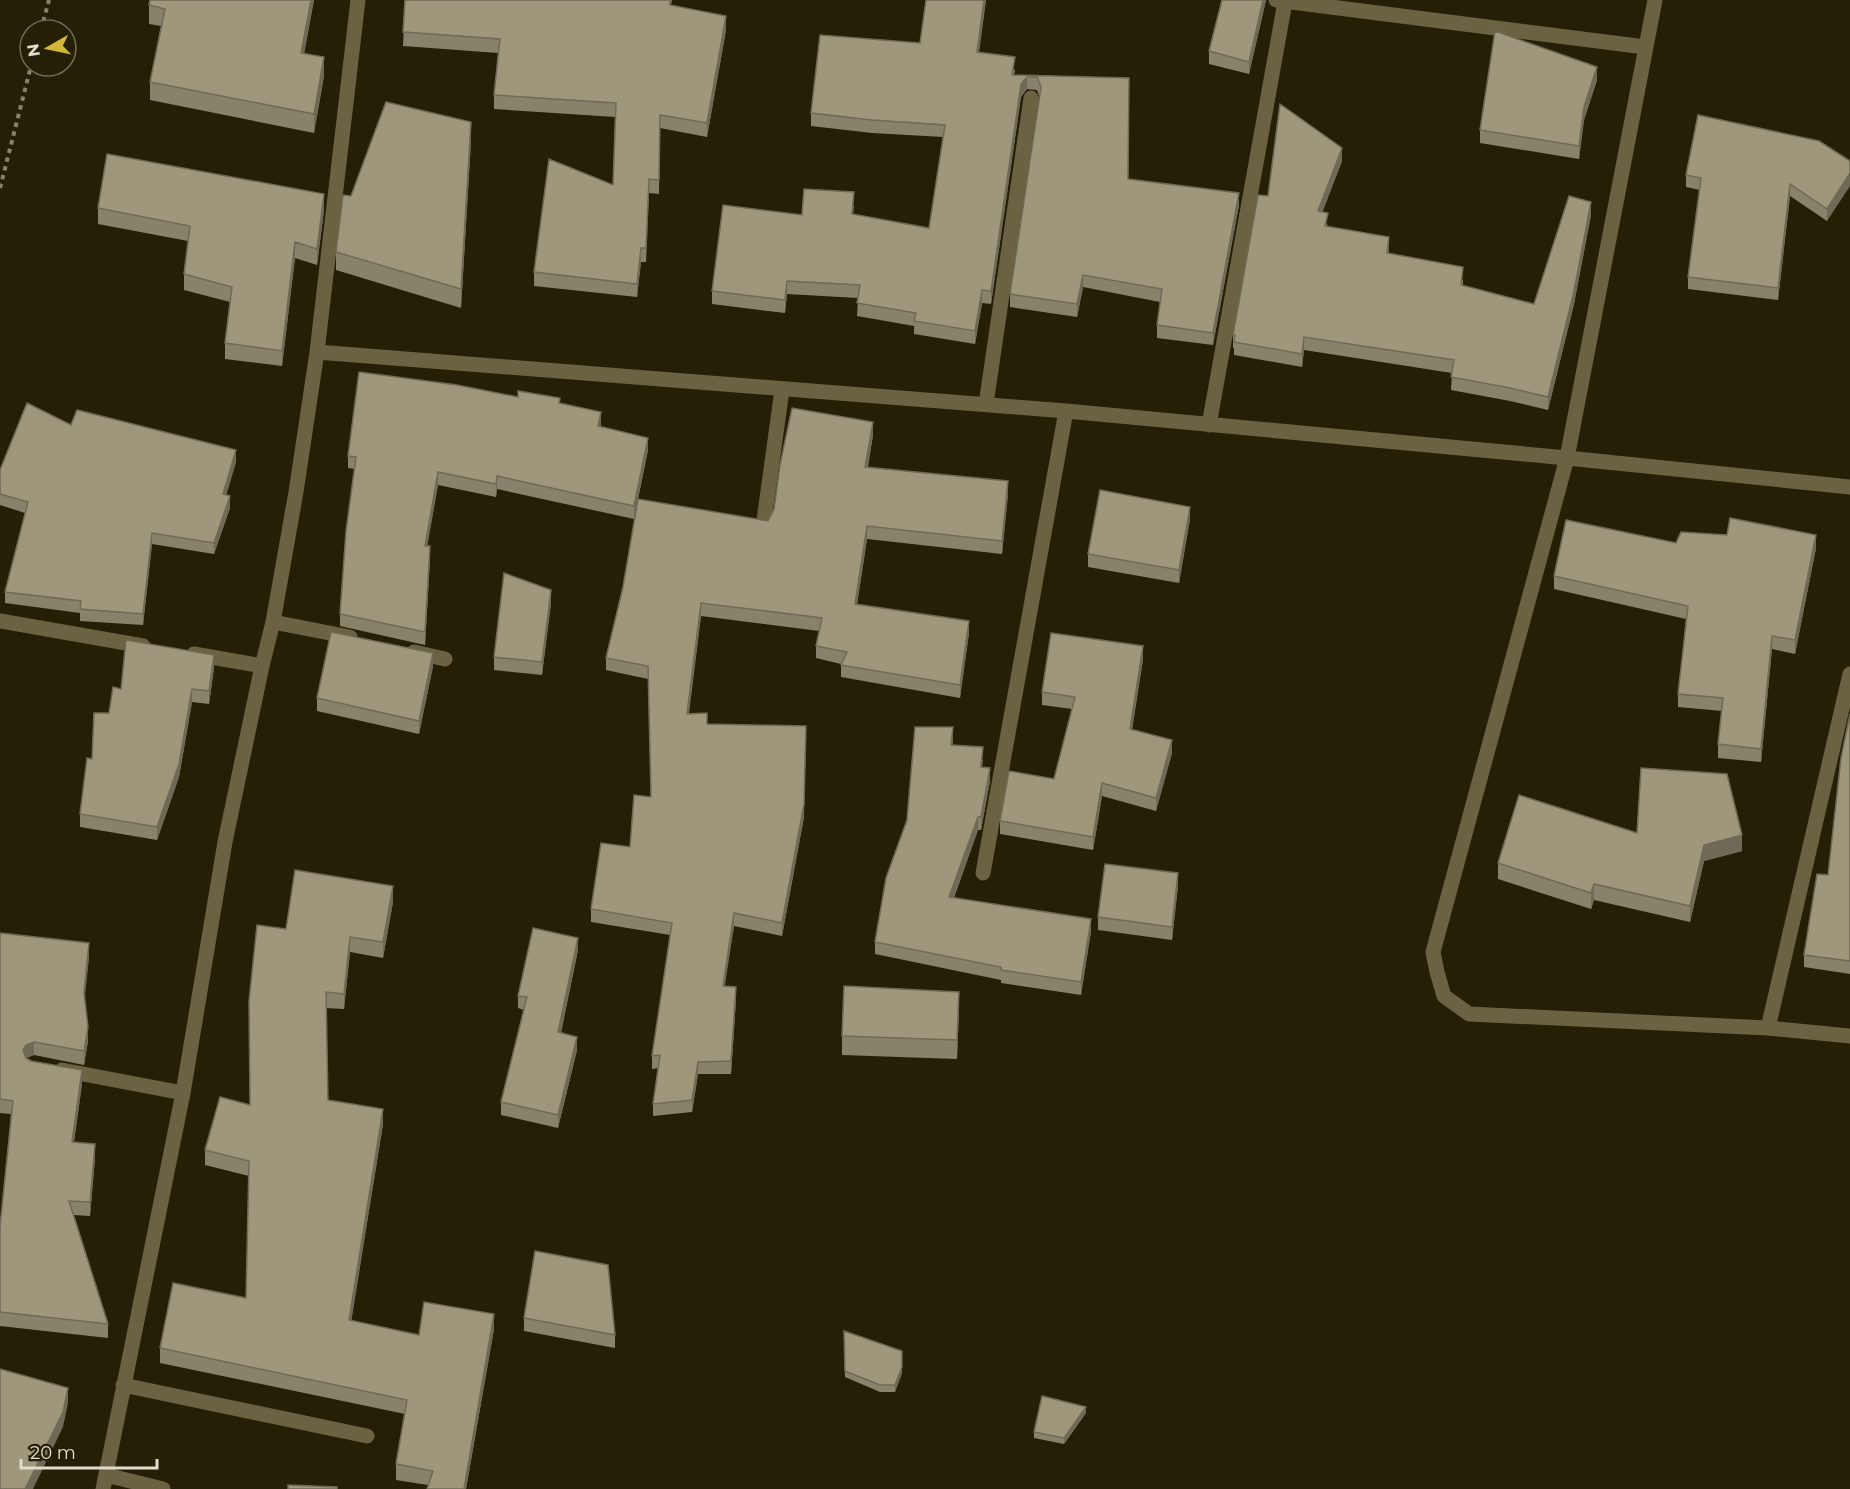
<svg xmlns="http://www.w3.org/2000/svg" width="1850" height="1489" font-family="Montserrat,sans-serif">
  <rect width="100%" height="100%" fill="#251f06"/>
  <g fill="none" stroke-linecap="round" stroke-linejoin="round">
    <path stroke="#87836f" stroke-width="4" stroke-dasharray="4.5 4.5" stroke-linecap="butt" d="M41,30l8,-30
      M0,188l31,-122"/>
    <path stroke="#6a6242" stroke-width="15" d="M1276,0l369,47
      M1655,0l-88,458 -134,494 4,20 7,24 25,18 299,14 82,8
      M317,352l749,59 501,47 283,29
      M986,404l45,-306
      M1209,425l76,-423
      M764,520l18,-130
      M0,621l143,25
      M273,622l77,15
      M414,652l31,7
      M194,654l68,12
      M983,873l83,-462
      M1768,1028l82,-354
      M62,1070l121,23
      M123,1385l244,51
      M106,1475l57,14
      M103,1489l80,-396 42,-251 37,-176 11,-44 23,-130 21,-140 41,-352"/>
  </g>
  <path fill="#88826a" d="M150,0h164l-10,53 20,23 -10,57 -164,-33v-18l11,-56 -12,-2v-19z
    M405,0h267l-1,5 55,25 -19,107 -47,-9 -1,66 -10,-1 -3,69h-5l-4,35 -103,-11v-14l79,-87 2,-68 -121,-8v-14l4,-42 -95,-7z
    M926,0h60l-7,52 36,18 -1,5 115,3 -1,101 111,26 -26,140 -56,-7v-13l3,-23 -77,-15 -6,30 -67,-10v-13l29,-198 -2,-6 -10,-1 -6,8 -30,207 -9,-1 -7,41 -61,-10v-8l-57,-10 1,-18 -71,-4 -2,19 -73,-9v-13l90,-76 52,-10 -1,10 76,13 14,-91 -71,-4 -61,-7v-13l109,-70z
    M1222,0h44l-17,74 -40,-10v-13z
    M1597,80l-13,40 -5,39 -99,-16v-13z
    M471,141l-10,167 -125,-38v-18l15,-56z
    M1342,161l-20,51 6,15 61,23v3l74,27v5l71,19 57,-89 -17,89 -26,106 -38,-9 -59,-11 1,-17 -148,-23 -2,17 -68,-12v-7h-1v-13l35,-139z
    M1850,161l-23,60 -37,-25 -12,104 -90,-11v-12l12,-87 -14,-3v-12z
    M98,208l226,2 -7,55 -22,-7 -13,108 -57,-7v-16l5,-41 -46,-12v-16l4,-33 -90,-17z
    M518,397l42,6 41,22v2l47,23 -10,49 130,22 105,-86 -5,32 140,27 -6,60 -135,-15 -10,66 112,28 -9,65 -119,-21v-13l-25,-6v-12l3,-15 -118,-15 -12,97 18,11 97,93 -22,119 -48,-10 -10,60 12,13 -5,75h-33l-6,38 -39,4v-12l5,-36 -6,1v-13l18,-121 -79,-13v-13l39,-62 21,-50 -3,-118 -42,-9v-12l17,-71 15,-86 -4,18 -137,-30 -1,8 -58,-12 -11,61 3,13 -5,86 -85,-19v-12l15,-145 -7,-1v-12z
    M71,425l165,37 -10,33 4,13 -16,46 -62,-10 -9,81 -63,-4v-8l-75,-10v-11l20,-79 -25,-8v-35z
    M1190,519l-11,64 -91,-16v-13z
    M1676,543l140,5 -21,106 -23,-5 -11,113 -43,-4v-14l4,-33 -44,-4v-13l8,-75 -132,-30v-13z
    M551,603l-9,72 -48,-5v-13z
    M1143,659l-11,71 40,23 -16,58 -54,-15 -9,54 -93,-16v-13l54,-42 18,-70 -30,-4v-13z
    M433,666l-14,68 -102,-23v-13z
    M214,668l-5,36 -17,-2 -13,75 -22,63 -77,-13v-13l12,-55 17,-46 12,-24z
    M1850,714v260l-46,-7v-12l24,-80z
    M953,740v5l30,15 -1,7 8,14 -9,49h-3l-24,68 137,33 -10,64 -80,-12v-3l-126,-26v-12z
    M1637,833l105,18 -38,10 -14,61 -96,-22 -3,9 -93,-30v-16z
    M1178,886l-6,54 -74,-10v-13z
    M393,902l-10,56 -33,-6 -6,57 -18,-1 2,92 55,24 -32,197 68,14 75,-6 -28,160h-39l1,-4 -32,-5v-16l9,-50 -245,-51v-15l86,-50 3,-122 -44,-11v-15l45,-45 36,-176z
    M0,933l89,24 -5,42 4,42 -4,24 -50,-10 -8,3 56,26 -8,58 21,16 -5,58 -16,-1 34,109v14l-108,-12v-100l11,-112 -11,-1z
    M578,950l-17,83 16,17 -19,78 -57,-13v-13l23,-92 -6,-2v-12z
    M959,1010l-2,49 -115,-4v-19z
    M524,1318l91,17v13l-91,-17z
    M844,1331l58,42 -7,19h-15l-35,-15z
    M1086,1413l-22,31 -30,-6v-6z"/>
  <path fill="#6f6a56" d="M311,0h3l-13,71v-18z
    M984,0h2l-9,64v-12z
    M1263,0h3l-17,74v-12z
    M726,16v14l-19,107v-14z
    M324,57v19l-10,57v-19z
    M1597,67v13l-13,40 -5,39v-13l5,-39z
    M1027,77v12l-6,8 -30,207v-13l30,-207z
    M471,122v19l-10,167v-19z
    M1342,148v13l-24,63v-13z
    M1850,173v13l-23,35v-12z
    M1790,184v12l-12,104v-12z
    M1239,193v12l-26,140v-12z
    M324,194v16l-7,55v-16z
    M1591,202v13l-17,89 -26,106v-13z
    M1389,237v13l-2,16v-13z
    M295,242v16l-13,108v-15z
    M641,248v14l-4,35v-13z
    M1083,275v12l-6,30v-13z
    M787,281v13l-2,19v-13z
    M982,290v13l-7,41v-13z
    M1304,337v13l-2,17v-13z
    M601,412v13l-3,14v-13z
    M873,422v13l-8,44v-12z
    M648,438v12l-14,69v-13z
    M236,450v12l-13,44v-12z
    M438,472v13l-13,74v-13z
    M497,476v13l-1,8v-13z
    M1008,481v13l-6,60v-13z
    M230,496v12l-16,46v-11z
    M1190,507v12l-11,64v-13z
    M867,526v13l-12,78v-13z
    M152,533v11l-9,81v-11z
    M1816,535v13l-21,106v-14z
    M430,546v13l-5,86v-13z
    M551,590v13l-9,72v-13z
    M701,603v13l-14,110v-12z
    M969,621v12l-9,65v-13z
    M1772,636v13l-11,113v-13z
    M1143,646v13l-13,83v-13z
    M433,653v13l-14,68v-13z
    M214,655v13l-5,36v-13z
    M192,689v13l-13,75 -22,63v-13z
    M806,726l-2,91 -22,119v-13z
    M953,727v13l-2,18v-13z
    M1172,740v13l-16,58v-13z
    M990,768v13l-9,49v-13z
    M1102,783v13l-9,54v-13z
    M978,817v13l-29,80v-13z
    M1742,835v16l-38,10 -14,61v-16l14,-61z
    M1178,873v13l-6,54v-13z
    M1594,884v16l-3,9v-16z
    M393,886v16l-10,56v-16z
    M734,913v13l-11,72v-12z
    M1091,919v12l-10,64v-13z
    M350,937v15l-6,57v-15z
    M578,938v12l-20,95v-13z
    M89,943v14l-5,49v-14z
    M736,987v12l-5,75v-13z
    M959,992v18l-2,49v-19z
    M88,1027v14l-4,24v-14z
    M577,1037v13l-19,78v-13z
    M34,1042v13l-8,3 -3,-8 3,-5z
    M698,1062v12l-6,38v-12z
    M82,1070v14l-10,72v-14z
    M383,1109v15l-34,212v-16z
    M95,1144v14l-5,58v-14z
    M494,1314v15l-28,160h-2z
    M902,1367v6l-7,19v-7z
    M68,1388v15l-5,24 -30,62h-8z
    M1086,1407v6l-22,31v-6z"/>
  <path fill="#9e977b" stroke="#6f6a56" stroke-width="1.5" d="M150,0h161l-10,53 23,4 -10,57 -164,-32 15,-73 -16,-4z
    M405,0h265v5l56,11 -19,107 -47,-8 -1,65 -10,-1 -3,69h-5l-4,36 -103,-12 15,-113 64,26 3,-82 -122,-8 6,-56 -97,-7z
    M926,0h58l-7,52 38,5 -3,18 117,3 -1,101 111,14 -26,140 -56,-8 5,-36 -79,-14 -6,29 -67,-10 31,-207 -4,-10h-10l-6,7 -30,207 -9,-1 -7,41 -61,-10 2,-8 -59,-10 3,-18 -73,-4 -2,19 -73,-9 11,-86 79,10 2,-26 50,3 -2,22 77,14 16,-103 -73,-5 -61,-7 9,-78 100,8z
    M1222,0h41l-14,62 -40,-11z
    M1495,31l102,36 -13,40 -5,39 -99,-16z
    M386,102l85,20 -10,167 -125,-37 7,-57 8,1z
    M1280,104l62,44 -24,63 10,2 -3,13 64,11 -2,16 76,14 -2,18 73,19 35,-108 22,6 -17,89 -26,106 -38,-9 -59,-11 3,-17 -150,-23 -2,17 -68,-12 1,-7h-2l25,-140 10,1z
    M1698,115l121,26 31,20v12l-23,36 -37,-25 -12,104 -90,-11 13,-99 -15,-3z
    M107,154l217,40 -7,55 -22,-7 -13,109 -57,-8 7,-56 -48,-13 6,-48 -92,-18z
    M359,372l98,13 61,12v-6l42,7 -1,5 42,9 -3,14 50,12 -14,68 -137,-30 -1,8 -58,-12 -13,74h5l-5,86 -85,-18 6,-83 10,-74 -8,-1z
    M27,403l44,22 6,-15 159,40 -13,44 7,2 -16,47 -62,-10 -9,81 -63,-5 1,-8 -76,-9 23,-90 -28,-8v-24z
    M792,408l81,14 -8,45 143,14 -6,60 -135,-15 -12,78 114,17 -9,64 -119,-20 6,-13 -31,-6 6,-28 -121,-15 -14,111 20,-1v11l99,2 -2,78 -22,119 -48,-10 -11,73 13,1 -5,74 -33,1 -6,38 -39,4 7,-49 -8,1 20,-133 -81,-14 10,-66 29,4 4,-52 17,2 -3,-131 -42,-8 17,-71 15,-88 130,22 6,-12 6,-44z
    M1100,490l90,17 -11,63 -91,-16z
    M1730,518l86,17 -21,105 -23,-4 -11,113 -43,-5 5,-46 -45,-4 10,-88 -134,-30 12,-56 110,23 5,-11 46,3z
    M504,573l47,17 -9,72 -48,-5z
    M331,632l102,21 -14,68 -102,-23z
    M1051,633l92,13 -13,83 42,11 -16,58 -54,-15 -9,54 -93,-16 9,-50 45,8 21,-82 -33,-5z
    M126,640l88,15 -5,36 -17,-2 -13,75 -22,63 -77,-13 7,-56 5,1 2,-46h15l4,-26 8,2z
    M1850,714v247l-46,-6 13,-81 11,1 13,-117z
    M915,727h38l-2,18 32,2 -2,20 9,1 -9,49h-3l-29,80 142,22 -10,63 -80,-12v-3l-126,-25 11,-64 21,-58z
    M1641,768l86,6 15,61 -38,10 -14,61 -96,-22 -3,9 -93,-30 21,-68 118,38z
    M1105,864l73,9 -6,54 -74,-10z
    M295,870l98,16 -10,56 -33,-5 -6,57 -18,-2 2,108 55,9 -34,211 70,15 5,-33 70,12 -30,175h-37l6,-18 -37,-7 11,-64 -247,-52 13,-65 73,15 3,-137 -44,-11 15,-53 30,8 -1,-104 8,-76 29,4z
    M533,928l45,10 -20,94 19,5 -19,78 -57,-13 26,-105 -9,-1z
    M0,933l89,10 -5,49 4,35 -4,24 -50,-9 -8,3 -3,5 3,8 5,3 51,9 -10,72 23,2 -5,58 -21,-1 39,123 -108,-12v-86l13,-125 -13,-2z
    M844,986l115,6 -2,48 -115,-4z
    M535,1251l73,14 7,70 -91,-17z
    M844,1331l58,20v16l-7,18h-15l-35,-14z
    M0,1369l68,19 -5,24 -38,77h-25z
    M1042,1396l44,11 -22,31 -30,-6z
    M288,1485l49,2v2h-49z"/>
  <g transform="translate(48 48) rotate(261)"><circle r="28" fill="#251f06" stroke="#706b56" stroke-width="1.5"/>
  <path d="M0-4.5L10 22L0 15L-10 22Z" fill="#d3b635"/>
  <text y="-9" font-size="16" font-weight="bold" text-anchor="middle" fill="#e0ddce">N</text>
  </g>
  <path d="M21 1459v9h136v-9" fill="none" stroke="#e0ddce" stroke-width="3"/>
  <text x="30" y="1459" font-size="18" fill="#e0ddce" stroke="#251f06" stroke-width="4.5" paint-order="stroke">20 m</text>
</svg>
